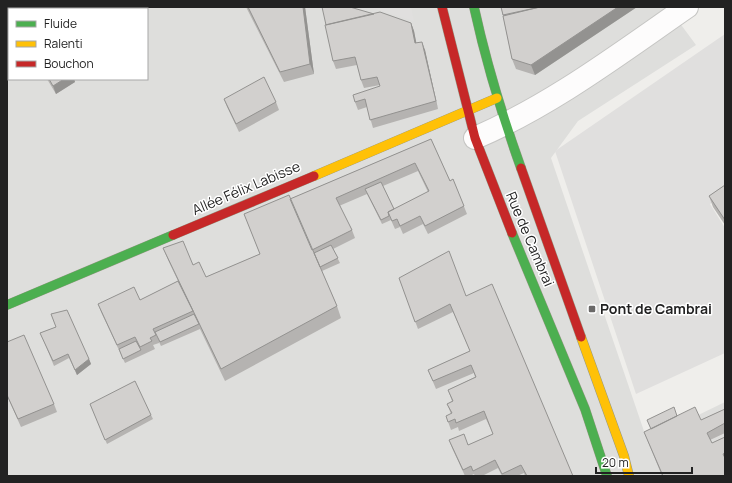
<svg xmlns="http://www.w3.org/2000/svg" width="732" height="483" font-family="Manrope,sans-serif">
  <rect width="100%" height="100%" fill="#efeeeb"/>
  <path fill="#dededc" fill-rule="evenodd" d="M7,7h661l28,38 -118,76 -27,37 96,282 78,-38v74h-718zM9,9h138v70h-138z"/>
  <path fill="#e0dfde" d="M369,7h42l3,14z
    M725,34v160l-15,10 15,24v125l-89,41 -81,-243z"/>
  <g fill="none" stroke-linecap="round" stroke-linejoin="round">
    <g stroke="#c5c5c3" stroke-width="24">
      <path id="street" d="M475,138c77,-33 144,-84 212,-131"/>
    </g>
    <g stroke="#959884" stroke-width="10">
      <path id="fast" d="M474,7c12,55 28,108 47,161
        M512,233l73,176 22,67
        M7,305l166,-70"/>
    </g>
    <g stroke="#959884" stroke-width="10">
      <path id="slow" d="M314,176l183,-78
        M581,337l43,119 5,20"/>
    </g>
    <g stroke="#959884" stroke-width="10">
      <path id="jam" d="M442,7l33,131 37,95
        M521,168l60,169
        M173,235l141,-59"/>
    </g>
    <use href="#street" stroke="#fdfcfc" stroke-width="22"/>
    <use href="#fast" stroke="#4caf50" stroke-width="9"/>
    <use href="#slow" stroke="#ffc107" stroke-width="9"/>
    <use href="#jam" stroke="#c62828" stroke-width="9"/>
  </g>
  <path fill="#b5b3b1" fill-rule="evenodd" d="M246,7h59l9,67 -30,8z
    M501,7h136l-102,68 -19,-6 -4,-10z
    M374,14l37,9 3,8 2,12 9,7 13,59 -65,19 -6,-21 -9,3 -3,-8 25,-16v-1l-16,3 -3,-8 -4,-15 -21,4 -3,-8z
    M47,79h27l1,3 -19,12z
    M224,99l52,3 3,8 -40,22 -12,-25z
    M431,139l19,42 3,-2 14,35 -39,20 -5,-10 -20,10 -3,-7 -5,2 -4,-9 -9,4 -15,-30 -28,12 13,24 3,8 -22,11 7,14 -18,8 15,35 4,12 -116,63 -25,-52 -39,17 -2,-4v1l-6,2 2,4 -30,14 -24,-51 -3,-8 42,-4 38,-19 -10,-21 -5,-12 30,17 13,12 54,-23 -16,-40 46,-15zM418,171l10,21 -34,17 -11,-23z
    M725,185v40l-12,-18 -4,-11z
    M399,278l67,18 107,180h-48l-1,-3 -7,3h-15l-4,-8 -16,8h-7l-1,-2 -4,2h-5l-13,-28 -3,-8 19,5 25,-11 -7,-15 -27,12 -1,-4 -7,3 -5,-14 5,-2 -4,-10 5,-3 -4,-11 27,-13 -1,-4 -38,16 -8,-19 42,-19 -17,-39 -35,17z
    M51,314l38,45 2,5 -14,11 -8,-17 -15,8 -12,-29 -2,-4 16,-6z
    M7,342l47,62 3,8 -36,15 -14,-31z
    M90,404l61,11 2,4 -46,25z
    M725,409v24l-15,7 2,3 13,-6v39h-63l-18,-44 7,-3 -4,-9 30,-4 24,4z"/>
  <path fill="#939290" d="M303,7h2l9,67 -4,-10z
    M618,7h19l-102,68 -4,-10z
    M411,23l3,8 4,20 -3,-8z
    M422,42l3,8 13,59 -2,-8z
    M64,79h10l1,3 -19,12 -3,-8z
    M89,359l2,5 -14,11 -2,-5z"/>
  <path fill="#d2d0ce" stroke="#939290" d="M248,7h55l7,57 -30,8z
    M322,7h28l24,7 -48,11z
    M501,7h39l-37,8z
    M540,7h78l-87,58 -19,-6 -9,-43z
    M380,12l31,11 4,20 7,-1 14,59 -66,19 -5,-21 -10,3 -2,-7 27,-9 -3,-9 -16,3 -6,-23 -22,4 -8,-36z
    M264,77l12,25 -40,22 -12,-25z
    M49,79h15l-11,7z
    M431,139l19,42 3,-2 11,27 -39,20 -5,-10 -20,10 -3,-7 -5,2 -4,-9 41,-21 -14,-28 -79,35 16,32 -40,20 -22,-51z
    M381,182l13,27 -6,3 1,4 -8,4 -16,-31z
    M725,185v35l-16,-24z
    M289,195l48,111 -116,63 -58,-121 20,-7 10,24 6,-3 7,15 54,-23 -16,-40z
    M331,245l7,13 -18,9 -6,-14z
    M449,251l17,45 26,-12 81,192h-46l-6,-11 -19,9 -7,-14 -22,11 -2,-5 -8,4 -14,-30 15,-6 4,11 25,-11 -9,-23 -28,12 -1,-4 -7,3 -2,-6 6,-3 -5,-9 6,-3 -5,-11 28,-13 -5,-12 -38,16 -5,-11 42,-19 -20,-47 -35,18 -16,-44z
    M178,281l15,30 -40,18 3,6 -6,3 2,3 -12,6 -5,-10 -18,8 -19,-41 36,-17 6,13z
    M67,310l22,49 -14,11 -7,-16 -15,7 -13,-28 16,-6 -5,-13z
    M194,314l5,10 -39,18 -5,-10z
    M24,335l30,69 -36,15 -11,-24v-53z
    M136,341l5,9 -18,9 -4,-10z
    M135,381l16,34 -46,25 -15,-36z
    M674,407l3,9 -26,13 -4,-9z
    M695,407l6,13 24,-11v14l-18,10 5,10 13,-6v16l-2,1 2,4v18h-62l-19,-44z"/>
  <rect fill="#6a6968" stroke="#fff" stroke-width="1.5" x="588" y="305" width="8" height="8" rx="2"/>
  <g text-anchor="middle" stroke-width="3" stroke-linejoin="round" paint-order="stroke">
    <g font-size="14" fill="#222" stroke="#fff">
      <text transform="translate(246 188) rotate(-23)" y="5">Allée Félix Labisse</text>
      <text transform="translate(530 239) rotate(67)" y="5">Rue de Cambrai</text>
    </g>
    <g font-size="14" font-weight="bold" fill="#222" stroke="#fff" text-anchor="start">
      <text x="600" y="314">Pont de Cambrai</text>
    </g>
  </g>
  <rect width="732" height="483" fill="none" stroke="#222222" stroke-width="16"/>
  <rect x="8" y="8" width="140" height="72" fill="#ffffff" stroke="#a7a7a7"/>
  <rect x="16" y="21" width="20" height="6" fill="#4caf50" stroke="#a7a7a7"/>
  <text x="44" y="28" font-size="12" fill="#222222">Fluide</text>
  <rect x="16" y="41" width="20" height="6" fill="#ffc107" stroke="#a7a7a7"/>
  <text x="44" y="48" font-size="12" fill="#222222">Ralenti</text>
  <rect x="16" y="61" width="20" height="6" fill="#c62828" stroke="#a7a7a7"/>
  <text x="44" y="68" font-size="12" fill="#222222">Bouchon</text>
  <path d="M596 467v6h96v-6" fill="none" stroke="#222222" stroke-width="2"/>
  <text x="602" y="467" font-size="12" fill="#222222" stroke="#ffffff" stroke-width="3" paint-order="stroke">20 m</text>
</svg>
